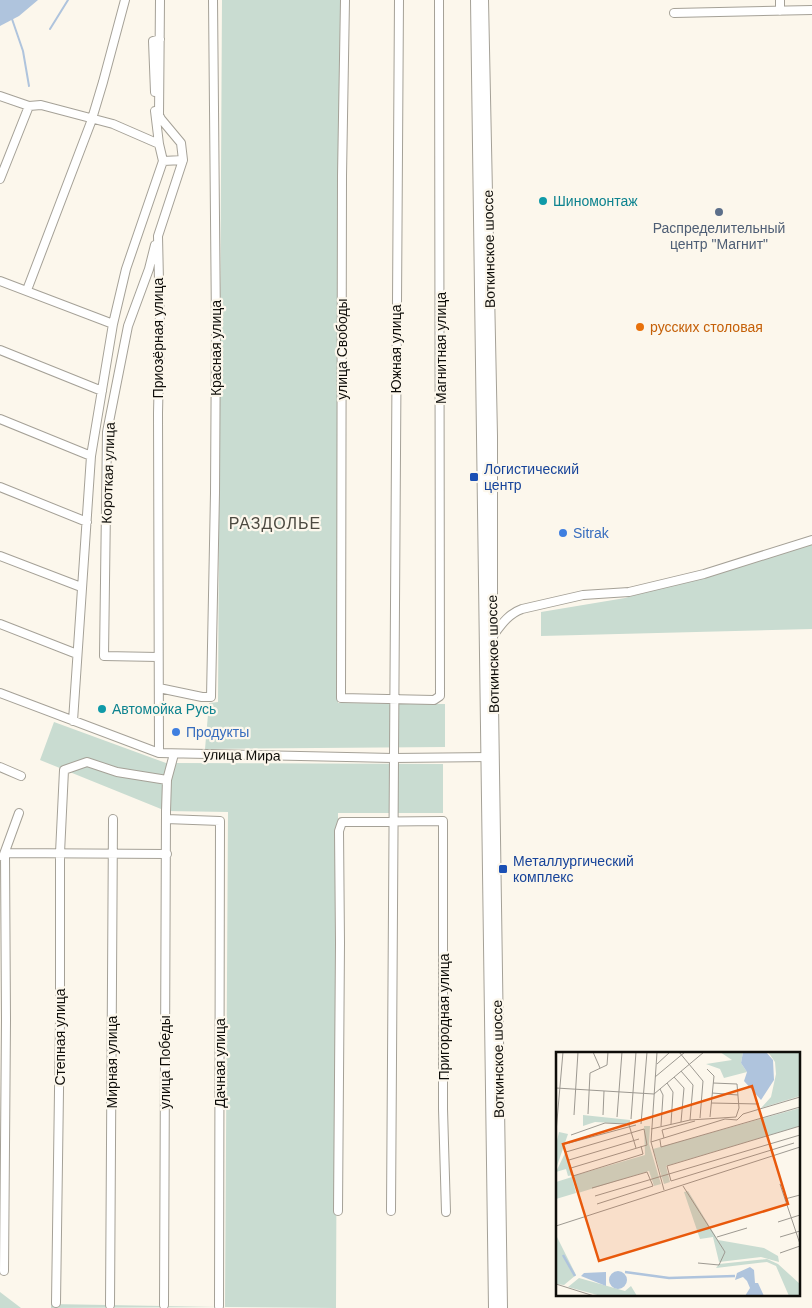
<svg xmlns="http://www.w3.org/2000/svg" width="812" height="1308" font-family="Arial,sans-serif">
  <rect width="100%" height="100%" fill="#fcf7ec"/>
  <path fill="#c9dcd1" d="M222,0h118l-2,703 107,1v43l-240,2 4,-46 9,-1z
    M812,542v87l-271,7v-24l84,-14z
    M54,722l112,41 277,1v49h-105l-2,495 -111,-1 3,-495 -62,-1 -126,-51z
    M0,1292l21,16h-21z
    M51,1304l167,3 -167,1z"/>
  <path fill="#afc4dd" d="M0,0h38l-19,16 -19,10z"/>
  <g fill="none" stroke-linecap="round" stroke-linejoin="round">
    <path stroke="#afc4dd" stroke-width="2" d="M12,19l11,32 6,35
      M50,29l18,-29"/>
    <g stroke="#a5a197" stroke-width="10">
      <path id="minor" d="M345,0l-3,176 -1,522 93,2 6,-4 -1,-696
        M780,0v11
        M674,13l138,-3
        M155,92l-2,-51 7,-2
        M0,96l29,10 12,-1 72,19 46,20 4,17
        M155,111l4,33
        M163,161l20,-1
        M0,179l29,-73
        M155,245l-6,24 -21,57 -21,106 -3,224 54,1
        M0,281l113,43
        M27,290l64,-168 12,-40 22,-82
        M0,350l102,41
        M0,419l91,37
        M0,487l87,35
        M0,556l81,31
        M0,624l77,30
        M492,637c9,-12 16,-23 30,-28l61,-14 46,-3 75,-18 108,-34
        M159,688l43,9h9l4,-204 1,-166 -3,-327
        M0,693l159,60 234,5 99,-1
        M73,721l18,-265 22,-132 13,-55 37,-108
        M159,753l-1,-340 2,-86 -2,-91 25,-76 -2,-17 -20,-24 -2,-4 1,-115
        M0,767l21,9
        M166,819l54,2 -1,485
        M5,853l162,1
        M3,857l16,-44
        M338,1211l2,-268 -1,-112 3,-9 101,-1v288l3,103
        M391,1211l8,-1211
        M4,1271l2,-251 -1,-167
        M56,1303l4,-283v-167l4,-83 23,-8 30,10 50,8
        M110,1305l3,-486
        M164,1305l2,-494 1,-31 7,-26"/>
    </g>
    <g stroke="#a5a197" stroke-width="12">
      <path id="major" d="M476,0l18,1308
        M483,0l9,436v201l10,671"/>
    </g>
    <use href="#minor" stroke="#fff" stroke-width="8"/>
    <use href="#major" stroke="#fff" stroke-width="10"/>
  </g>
  <g fill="#0f9aa8" stroke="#fcf7ec" stroke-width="2">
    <circle cx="543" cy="201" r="5"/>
    <circle cx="102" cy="709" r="5"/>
  </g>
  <circle fill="#5c6f8a" stroke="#fcf7ec" stroke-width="2" cx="719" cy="212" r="5"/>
  <circle fill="#e8710a" stroke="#fcf7ec" stroke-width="2" cx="640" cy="327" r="5"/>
  <g fill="#1a4fb4" stroke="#fcf7ec" stroke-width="2">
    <rect x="469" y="472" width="10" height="10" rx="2.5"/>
    <rect x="498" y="864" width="10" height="10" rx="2.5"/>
  </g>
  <g fill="#3f7fe0" stroke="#fcf7ec" stroke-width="2">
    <circle cx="563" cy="533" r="5"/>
    <circle cx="176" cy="732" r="5"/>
  </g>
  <g text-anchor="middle" stroke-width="4.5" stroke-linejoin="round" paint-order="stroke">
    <g font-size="14" fill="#0d838f" stroke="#fcf7ec" text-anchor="start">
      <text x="553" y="206">Шиномонтаж</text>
      <text x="112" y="714">Автомойка Русь</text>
    </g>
    <g font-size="14" fill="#4e5e75" stroke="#fcf7ec">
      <text x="719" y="233">Распределительный<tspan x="719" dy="16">центр "Магнит"</tspan></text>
    </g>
    <g font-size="14" fill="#0e0d09" stroke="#fcf7ec">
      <text transform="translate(489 249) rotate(-91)" y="5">Воткинское шоссе</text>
      <text transform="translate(158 338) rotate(-90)" y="5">Приозёрная улица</text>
      <text transform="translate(216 348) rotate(-90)" y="5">Красная улица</text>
      <text transform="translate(441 348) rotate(-90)" y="5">Магнитная улица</text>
      <text transform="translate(342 349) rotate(-90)" y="5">улица Свободы</text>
      <text transform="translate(396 349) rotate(-90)" y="5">Южная улица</text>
      <text transform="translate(108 473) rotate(-88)" y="5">Короткая улица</text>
      <text transform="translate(493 654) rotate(-91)" y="5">Воткинское шоссе</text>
      <text transform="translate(242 755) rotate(1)" y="5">улица Мира</text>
      <text transform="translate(444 1017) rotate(-90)" y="5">Пригородная улица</text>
      <text transform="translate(60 1037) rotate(-90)" y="5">Степная улица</text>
      <text transform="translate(498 1059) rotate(-91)" y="5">Воткинское шоссе</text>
      <text transform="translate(112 1062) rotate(-90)" y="5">Мирная улица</text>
      <text transform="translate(165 1062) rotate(-90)" y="5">улица Победы</text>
      <text transform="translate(220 1063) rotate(-90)" y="5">Дачная улица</text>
    </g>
    <g font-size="14" fill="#c56008" stroke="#fcf7ec" text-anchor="start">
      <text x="650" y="332">русских столовая</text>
    </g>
    <g font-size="14" fill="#164399" stroke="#fcf7ec" text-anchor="start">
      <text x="484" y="474">Логистический<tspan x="484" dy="16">центр</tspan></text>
      <text x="513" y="866">Металлургический<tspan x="513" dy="16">комплекс</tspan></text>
    </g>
    <g font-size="14" fill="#366cbe" stroke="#fcf7ec" text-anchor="start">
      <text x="573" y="538">Sitrak</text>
      <text x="186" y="737">Продукты</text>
    </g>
    <g font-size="16" letter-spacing="1" fill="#4c4940" stroke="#fcf7ec">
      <text x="275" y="529">РАЗДОЛЬЕ</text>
    </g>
  </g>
  <g transform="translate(556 1052)">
    <rect width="244" height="244" fill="#fcf7ec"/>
    <path d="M164,0h23l-2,11 6,9 -23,6 -4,-9 -14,-5 26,-4zM212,0h32v44l-39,12 10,-11 5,-23 -1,-12zM244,56v18l-134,40 4,16 -6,2 -11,-35zM27,63l47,5v4l-35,-2 -12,4zM88,74h6l-1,18 12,40 -7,2 -5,-15 -71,22 -5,-17 72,-21zM3,80l9,2 -12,35v-24zM10,99l7,24 -5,1 -2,-7 -10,3zM16,125l4,16 -20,6v-17zM132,139l30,49 46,8 14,8 1,6 -18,-5 -42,5 -6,-25 -13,2 -16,-47zM0,183l20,40 -12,10 -8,-1zM211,207l11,5 22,20v12h-11l-13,-30 -9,-4 -51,6 3,-4zM23,226l46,13 6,-5 6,10h-36l-33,-9z" fill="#c9dcd1"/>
    <path d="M187,0h23l7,8 1,20 -13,20 -17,-19 3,-9 -6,-9zM194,215l4,3 1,13h3l6,13h-19l5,-8 -3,-7 -4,-4 -8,3 2,-7zM53 228a9 9 0 1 1 18 0a9 9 0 1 1-18 0ZM50,220v14l-25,-10 3,-3z" fill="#afc4dd"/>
    <path fill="none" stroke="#afc4dd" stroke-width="2.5" d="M7,203l12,21M69,220l44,6 66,-2"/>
    <path fill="none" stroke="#9d9991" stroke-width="1" d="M37,0l7,16M101,0l-6,90 13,48M123,0l24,29 -3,37M101,12l13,-12M151,17l7,7 -4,41M125,19l12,14 -3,35M99,25l30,-25M118,25l10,11 -3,34M111,31l6,9 -2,32M157,31l24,1 2,24 -3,9M0,36l98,6M104,37l3,6 -2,31M156,41l26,2M98,42l50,-42M155,51l48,1M32,62l2,-41 17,-8 1,-13M18,63l4,-63M47,63l1,-24M61,65l5,-65M75,67l5,-67M85,72l6,-72M73,73l7,23M95,77l39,-9 46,-3M0,80l7,-80M15,83l34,-12 21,1M108,86l-2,-8 33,-9M104,88l1,7 139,-40M95,90l74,-23 12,1 6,-6 57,-17M13,91l67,-18M238,91l-123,38 -4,-15 133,-40M10,100l78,-23 3,16M13,108l70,-21M15,116l76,-23M17,124l70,-22 -2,-8M224,132l20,60M127,134l42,66 -6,13 -21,-2M36,136l55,-16 6,14 -56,18M39,144l205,-61M229,147l15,-4M222,170l22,-7M0,174l244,-79M161,185l30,-9M224,185l20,-6M224,201l20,-7M0,232l38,12"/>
    <path fill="#e8590c" fill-opacity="0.15" stroke="#e8590c" stroke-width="2.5" d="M196,34l36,118 -189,57 -36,-117z"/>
    <rect width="244" height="244" fill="none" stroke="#0e0d09" stroke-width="2.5"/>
  </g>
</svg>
